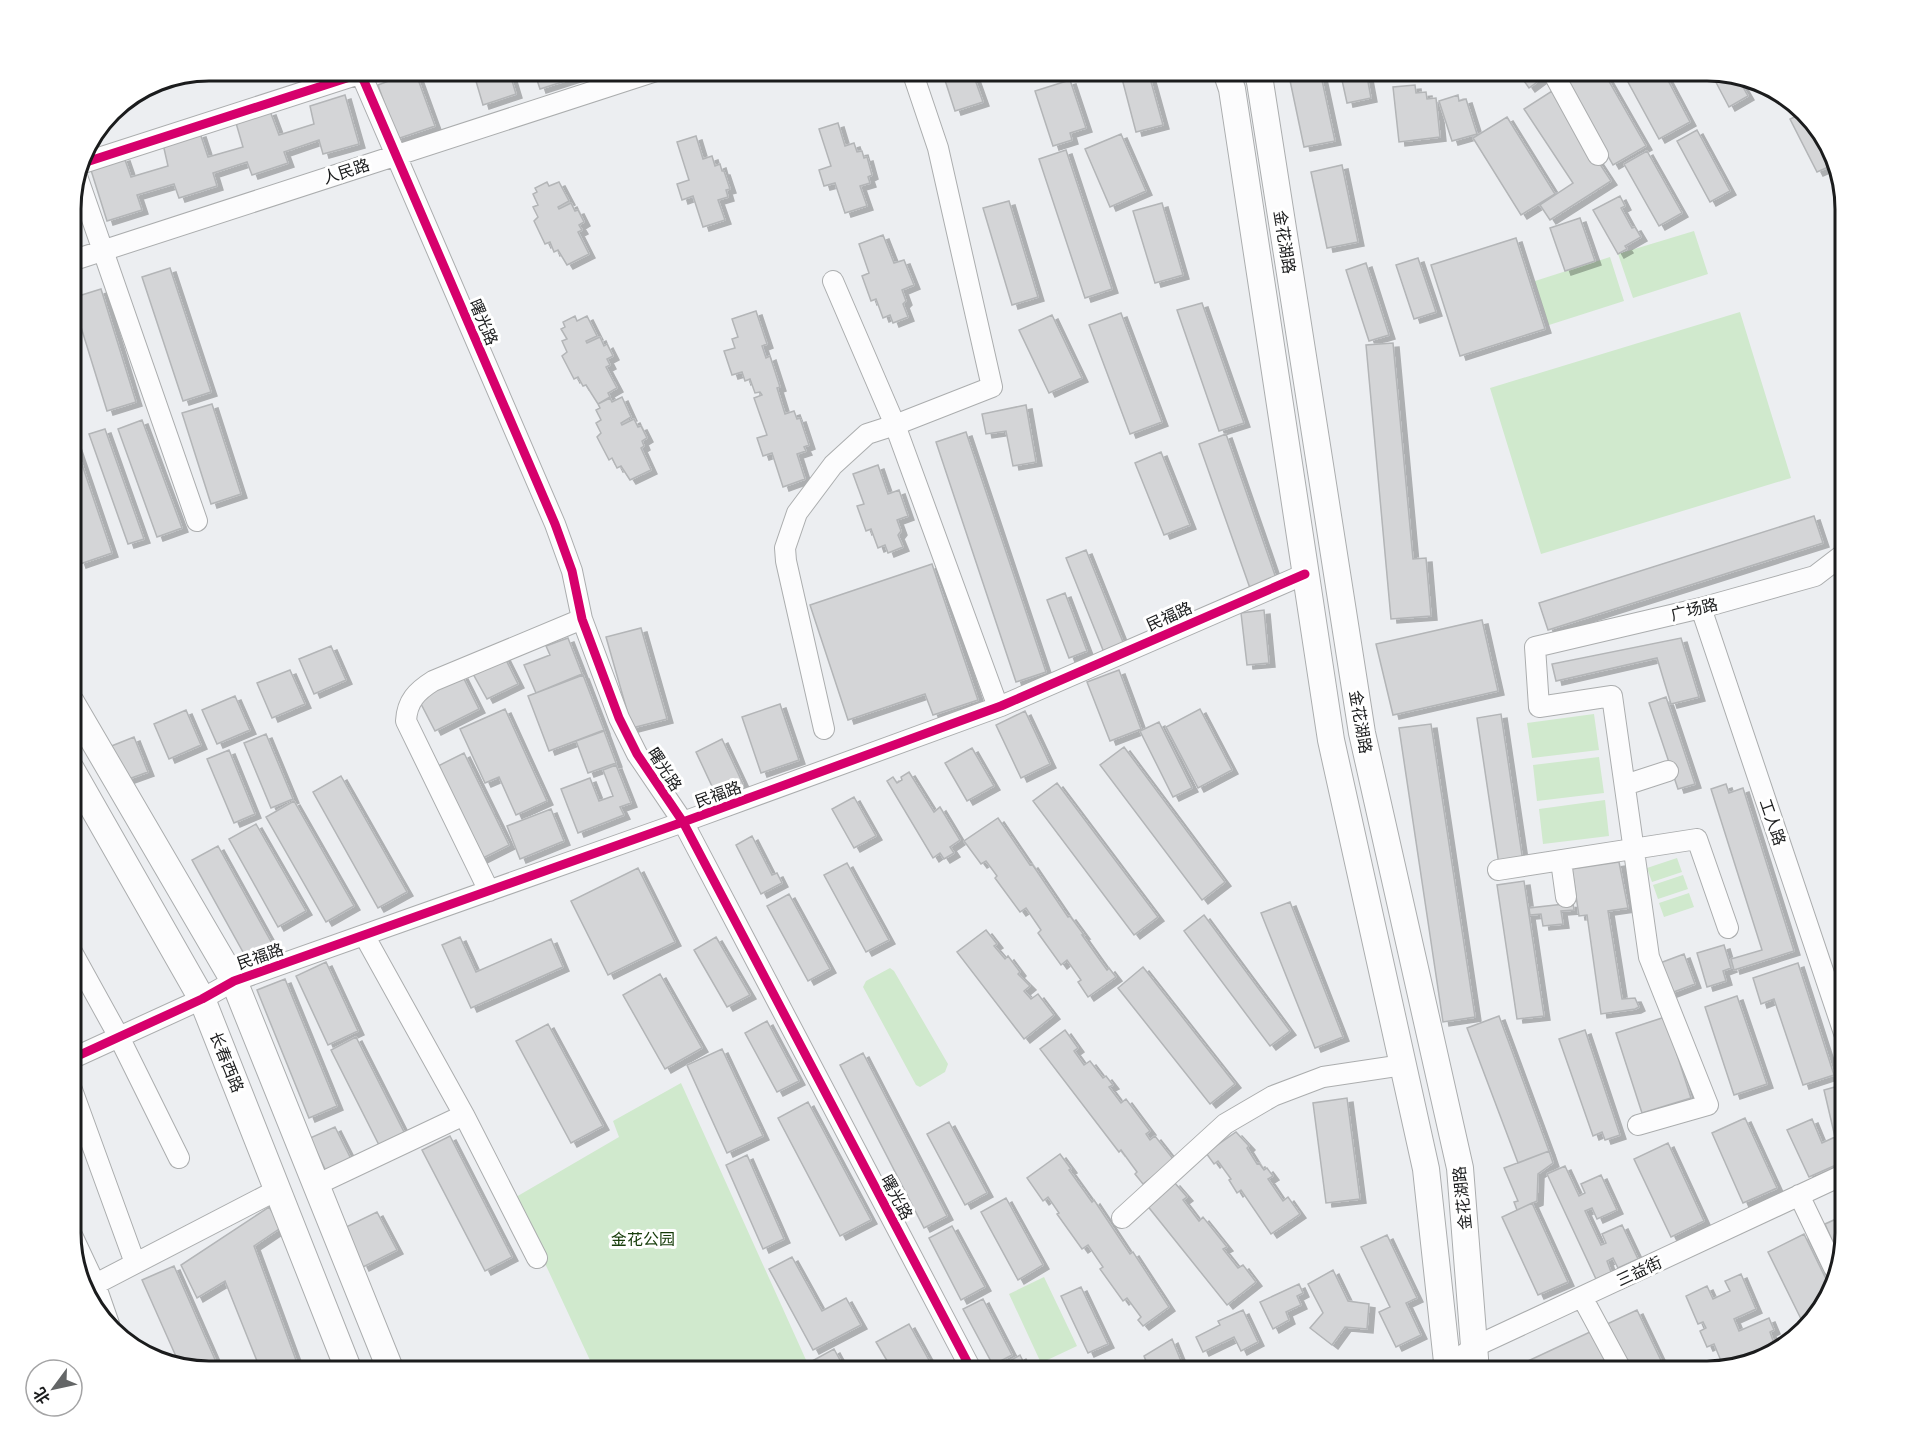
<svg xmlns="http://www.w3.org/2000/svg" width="1916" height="1442" font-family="'Golos Text','Noto Sans SC',sans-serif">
  <defs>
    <filter id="shadow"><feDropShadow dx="6" dy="4" stdDeviation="0" flood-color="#0004"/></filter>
  </defs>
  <rect width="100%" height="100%" fill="#eceef1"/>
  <path fill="#d0e9cd" d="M1694,231l14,43 -75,24 -15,-44z
    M1610,257l14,44 -75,24 -14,-44z
    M1740,312l51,166 -250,76 -51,-166z
    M1594,714l5,36 -67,8 -5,-35z
    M1599,757l5,36 -67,8 -4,-36z
    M1605,800l4,36 -66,8 -4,-35z
    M1677,858l5,14 -30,10 -5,-14z
    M1683,875l5,14 -30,10 -5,-14z
    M1689,893l5,14 -30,10 -5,-14z
    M890,968l4,3 54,93 -3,8 -25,15 -4,-2 -53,-98 3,-6z
    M681,1083l130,288h-216l-79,-170v-4l103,-60 -6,-16z
    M1044,1277l33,69 -36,17 -32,-69z"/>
  <path fill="#d4d5d7" stroke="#b3b5b7" stroke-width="1.5" filter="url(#shadow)" d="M415,71l20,55 -38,13 -19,-54z
    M473,71h36l7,23 -33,11z
    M534,71h49l1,4 -44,14z
    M942,71h30l11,31 -28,9z
    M1120,71h28l15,54 -27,7z
    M1288,71h32l15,70 -31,6z
    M1340,71h26l5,27 -24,5z
    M1517,71h28l3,3 -19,14z
    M1560,71h43l43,75 -33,19z
    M1622,71h41l27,51 -31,17z
    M1710,71l30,11 8,14 -19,11z
    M1070,80l16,48 -16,5 2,7 -19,6 -18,-55z
    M1415,85l1,8 10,-1 1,7 9,-1 4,39 -41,5 -6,-55z
    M1552,91l59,90 -61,39 -10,-15 33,-22 -49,-74z
    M345,95l14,49 -36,10 -4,-14 -35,12 4,11 -36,12 -5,-13 -34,11 4,13 -38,12 -5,-14 -37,11 5,15 -35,11 -17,-54 34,-10 7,20 37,-11 -5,-22 37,-11 8,24 35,-10 -7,-24 34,-12 9,24 35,-11 -4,-18z
    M1458,95l1,6 7,-2 11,35 -25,7 -13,-40z
    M1803,113l28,35 4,16 -18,8 -27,-53z
    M1507,117l48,77 -34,21 -48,-77z
    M838,123l7,23 9,-3 3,9 5,-1 2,7 3,-1 5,18 -4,2 2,6 -10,3 7,20 -22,7 -10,-30 -11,3 -5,-16 12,-4 -12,-37z
    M1697,130l33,61 -20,11 -33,-61z
    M1121,134l25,57 -36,16 -25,-58z
    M696,136l7,23 9,-3 3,10 5,-2 2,7h2l6,18 -4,1 2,7 -10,3 7,20 -22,7 -10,-31 -11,4 -5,-16 12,-4 -12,-38z
    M1066,150l46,139 -27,9 -46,-139z
    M1647,151l35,62 -23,13 -35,-62z
    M1342,165l16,77 -31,6 -16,-76z
    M547,182l2,4 10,-4 10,19 -11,6 1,2 12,-6 4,8 3,-1 6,12 -5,3 3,5 -4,2 11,22 -22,11 -9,-15 -4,2 -4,-10 -5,2 -11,-23 4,-4 -5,-10 5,-2 -5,-11 4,-2 -2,-4z
    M1620,196l5,10 -4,2 11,20 3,-1 6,10 -16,9 2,3 -9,5 -25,-44z
    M72,197l10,16 -11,8v-21z
    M1009,201l29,96 -26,8 -29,-97z
    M1162,203l21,72 -28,8 -22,-72z
    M1580,218l15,43 -30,10 -15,-43z
    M883,235l11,28 10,-3 10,25 -12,5 4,11 -3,3 5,13 -15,6 -3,-8 -7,3 -7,-19 -5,2 -9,-25 7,-3 -10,-29z
    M1516,238l29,91 -85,27 -29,-91z
    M1418,258l18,54 -22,7 -18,-54z
    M1366,263l23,72 -20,6 -23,-71z
    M170,268l41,124 -28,9 -41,-124z
    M101,289l35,113 -29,9 -35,-113z
    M1202,303l42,120 -25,8 -42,-121z
    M756,311l11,33 -5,2 4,12 4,-2 10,31 -3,1 8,26 9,-3 3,8 3,-1 9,27 -5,2 2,4 -9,3 8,25 -22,8 -11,-34 -9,3 -6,-18 10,-3 -13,-37 8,-3 -2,-3 -5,1 -5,-14 -5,2 -3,-9 -10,3 -8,-24 11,-3 -3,-9 6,-2 -6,-18z
    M1121,313l41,109 -32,12 -41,-109z
    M1052,315l30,63 -33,15 -30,-63z
    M575,316l2,5 10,-5 10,20 -11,5 1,2 13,-6 4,9 3,-2 6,12 -6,3 3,6 -4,2 11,21 -9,5 2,4 -12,7 -12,-19 -3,1 -5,-9 -4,2 -12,-23 5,-4 -5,-11 5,-2 -6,-10 4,-2 -2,-5z
    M1393,343l20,216 13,-1 5,58 -40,3 -25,-274z
    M622,397l9,20 -10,6 1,2 12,-6 4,8 3,-1 6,12 -5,3 2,5 -3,2 10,22 -21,10 -9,-14 -4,2 -5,-10 -3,2 -12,-23 4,-4 -5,-10 5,-3 -5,-10 4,-2 -2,-4 12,-6 2,4z
    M212,404l29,90 -30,10 -29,-91z
    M1026,405l10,57 -23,4 -7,-35 -20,3 -4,-20z
    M142,420l40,108 -25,9 -39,-108z
    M105,429l39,110 -16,5 -39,-110z
    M966,432l80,240 -30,10 -80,-240z
    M1226,434l51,147 -26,10 -52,-147z
    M71,438h2l39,115 -32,11 -9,-27z
    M1161,452l29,73 -26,10 -29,-72z
    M878,465l10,29 11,-4 9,26 -11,4 4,11 -3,4 5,12 -15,6 -3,-8 -7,3 -7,-19 -5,2 -9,-25 7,-2 -11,-30z
    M1814,516l9,27 -275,87 -9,-27z
    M1086,550l39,97 -20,8 -39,-97z
    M932,564l46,136 -45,15 -8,-21 -77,26 -38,-115z
    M1065,593l22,58 -18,7 -22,-58z
    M1264,610l5,53 -22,2 -6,-52z
    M1482,620l16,71 -105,24 -17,-71z
    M641,628l26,91 -35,9 -26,-91z
    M568,638l14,36 -46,19 -12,-28 26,-10 -4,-9z
    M1681,638l18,59 -28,7 -14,-46 -101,23 -4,-17z
    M331,646l15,34 -32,14 -15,-35z
    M504,656l14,28 -31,15 -15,-27z
    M290,670l15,34 -33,14 -15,-35z
    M1119,670l22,59 -31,12 -23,-59z
    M462,675l17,34 -44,22 -17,-33z
    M583,675l21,55 -55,21 -21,-55z
    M235,696l15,34 -33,14 -15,-34z
    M1666,697l29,87 -17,5 -29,-86z
    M780,704l19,56 -38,13 -19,-56z
    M505,709l42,92 -31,14 -17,-38 -14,6 -25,-54z
    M1200,709l32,61 -34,18 -32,-61z
    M186,710l15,35 -32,14 -15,-35z
    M1025,711l25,53 -29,14 -25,-53z
    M1501,714l22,148 -24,3 -22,-147z
    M1159,722l33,66 -19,9 -33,-66z
    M1431,724l44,293 -32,5 -44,-294z
    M604,731l12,32 -28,10 -12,-32z
    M266,734l27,65 -22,9 -27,-65z
    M134,737l14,35 -25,9 -14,-34z
    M722,739l21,45 -26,13 -21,-45z
    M1124,747l101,135 -23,18 -102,-135z
    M972,748l22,38 -27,15 -22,-38z
    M229,750l26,64 -21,9 -27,-64z
    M464,753l45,92 -28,14 -45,-92z
    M616,765l15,38 -11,4 4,8 -46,18 -17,-44 29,-11 9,23 14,-5 -10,-26z
    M909,772l25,40 6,-5 20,33 -10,7 4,6 -10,6 -4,-6 -7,5 -46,-77 6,-4 4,6 5,-3 -1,-3z
    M341,776l66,116 -29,16 -65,-116z
    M1057,783l101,134 -24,18 -101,-134z
    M1726,784l3,9 14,-5 51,163 -60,19 -3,-11 31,-9 -51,-161z
    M854,797l22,39 -22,12 -22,-39z
    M294,801l60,105 -28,16 -60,-105z
    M551,809l13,32 -44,18 -13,-33z
    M998,818l32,47 2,-1 36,53 2,-1 14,19h-2l25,35 2,-2 7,9 -28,20 -10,-15 3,-2 -14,-20 -6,5 -23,-32 3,-3 -15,-22 -6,4 -25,-34 2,-2 -11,-15 -5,3 -17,-23z
    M256,824l50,87 -28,16 -49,-88z
    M752,836l20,39 5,-2 5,10 -21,11 -25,-49z
    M218,846l56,101 -26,14 -56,-101z
    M1619,862l9,46 -20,3 14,88 13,-1 4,9 -4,2 -34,5 -14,-99 -8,1 -7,-47z
    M847,863l42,77 -23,12 -42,-77z
    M638,868l37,74 -67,33 -37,-74z
    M1524,881l20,135 -27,3 -20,-134z
    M789,894l41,75 -22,12 -41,-75z
    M1290,902l53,135 -28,11 -54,-135z
    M1573,903l1,7 -13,1 2,13 -20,2 -2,-12 -11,1 -1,-7z
    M1204,915l86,116 -20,15 -86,-115z
    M986,930l11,14 -3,2 11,13 3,-3 12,16 -2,2 12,12 -6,5 7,8 7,-5 16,21 -30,24 -67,-87z
    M460,937l16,35 75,-33 12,28 -92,41 -29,-63z
    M716,937l34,58 -23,12 -33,-57z
    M1724,945l7,23 -8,3 3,10 -19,6 -10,-34z
    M1684,954l11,30 -24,9 -11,-30z
    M326,962l32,69 -30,14 -32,-69z
    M1798,963l36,112 -31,10 -29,-86 -13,5 -8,-26z
    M1143,967l92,117 -25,20 -92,-116z
    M660,974l42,74 -37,21 -42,-74z
    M285,979l52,127 -28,12 -52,-128z
    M1737,996l30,88 -33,11 -29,-88z
    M1499,1016l50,135 -31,12 -51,-135z
    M1665,1017l26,81 -49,15 -26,-80z
    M767,1021l32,60 -22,11 -32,-59z
    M548,1024l55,102 -32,17 -55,-102z
    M1065,1030l13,18 -4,3 10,14 6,-4 13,17 3,-2 7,9 -4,2 12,16 5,-4 24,32 -4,3 4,6 5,-4 19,24 -31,24 -8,-10 2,-2 -16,-22 -2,2 -79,-103z
    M1585,1030l35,105 -15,5 -3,-8 -9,4 -34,-97z
    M356,1037l49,97 -25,13 -49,-97z
    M722,1049l41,87 -36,17 -40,-88z
    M863,1053l84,163 -23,12 -84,-163z
    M1842,1085l3,9v67l-36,16 -22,-47 25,-11 10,24 13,-6 -11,-47z
    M1347,1098l13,101 -34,4 -13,-100z
    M808,1102l63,118 -31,16 -62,-118z
    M1745,1118l32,70 -34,15 -31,-70z
    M949,1122l38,71 -22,12 -38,-71z
    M335,1127l16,32 -25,12 -16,-33z
    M1236,1132l13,14 -2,2 10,16 2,-1 5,7 3,-2 6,8 -5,3 15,22 5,-4 12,17 -29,20 -30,-44 -4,3 -8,-13 2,-1 -13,-18 -4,3 -8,-11z
    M450,1136l62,121 -27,14 -63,-121z
    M1668,1143l36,78 -33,16 -37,-78z
    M1549,1151l4,12 -15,11 -1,27 -20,9 -3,-8 4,-1 -14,-33z
    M1060,1154l11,15 -2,1 23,32 2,-2 36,54 3,-2 36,55 -26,19 -5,-6 3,-3 -14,-19 -4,3 -23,-32 3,-2 -15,-22 -6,4 -25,-35 2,-1 -11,-16 -5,4 -16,-23z
    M747,1155l37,84 -21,10 -37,-84z
    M1565,1166l14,30 6,-3 -4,-9 20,-9 16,35 -20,9 -5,-11 -7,3 16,34 5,-2 -4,-9 20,-9 16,34 -20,9 -5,-10 -6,3 4,11 -15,7 -49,-105z
    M1174,1182l13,15 -4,3 16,21 4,-4 24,30 -4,2 15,19 5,-3 13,17 -29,23 -81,-101z
    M1006,1198l37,67 -25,15 -37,-68z
    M1532,1203l36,79 -30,13 -36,-78z
    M269,1207l13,20 -28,19 46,125h-39l-36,-90 -28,17 -16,-33z
    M377,1212l20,38 -34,17 -19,-39z
    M1845,1215v18l-7,21 -13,-30z
    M952,1226l33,61 -24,13 -32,-62z
    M1804,1234l24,49 -11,35 -13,7 -36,-73z
    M1387,1235l30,63 -11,5 15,32 -25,12 -17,-35 11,-5 -29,-60z
    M792,1257l30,54 24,-13 15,27 -48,25 -44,-81z
    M174,1266l46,105h-11l-31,-10 -36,-81z
    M1333,1270l15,31 21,3 -2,25 -22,-2 -13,18 -22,-17 13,-15 -15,-29z
    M1741,1274l15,35 -22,10 5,12 30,-13 5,12 -4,2 5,14 -51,22 -10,-24 -7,3 -7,-16 6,-3 -3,-6 -5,2 -12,-28 21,-10 6,13 17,-8 -5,-10z
    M1299,1284l4,9 -6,3 4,9 -15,7 3,8 -16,9 -13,-27z
    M1081,1287l27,57 -20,9 -27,-57z
    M983,1299l29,56 -19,10 -30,-56z
    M1243,1310l15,32 -17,9 -7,-14 -31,15 -7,-15 24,-12 -2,-4z
    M1637,1310l29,61h-36l-8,-18 -17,8 5,10h-32l-1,-2 -6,2h-54l-2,-4z
    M909,1324l26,47h-42l-17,-29z
    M1172,1339l13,32h-35l-6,-15z
    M834,1349l12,22h-28l-6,-10z
    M1020,1355l8,16h-32l-1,-1z"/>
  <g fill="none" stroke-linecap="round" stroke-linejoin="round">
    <g stroke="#abadae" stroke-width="22">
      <path id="minor" d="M1552,71l46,84
        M80,164l273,-88 7,-1 4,6 191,443 17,47 10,48 37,99 18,36 46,68 289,549
        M77,176l120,345
        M71,261l585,-190
        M833,281l62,144 103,282
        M1701,608l144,428
        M824,729l-38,-168 -1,-13 12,-35 36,-48 34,-31 28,-9 97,-38 -54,-239 -26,-77
        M1625,785l43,-14
        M1561,861l5,36
        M1498,870l199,-31 31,89
        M489,891l-83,-170c1,-20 11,-30 27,-40l149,-62
        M364,935l100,180 73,143
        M71,950l48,87 60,121
        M71,1059l131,-60 32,-18 449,-159 318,-116 304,-132
        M71,1087l64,176
        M1638,1125l70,-20 -59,-148 -37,-261 -73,11 -4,-60 166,-39 114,-32 30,-23
        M316,1185l148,-70
        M1799,1195l35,73
        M1122,1218l103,-94 48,-28 50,-19 80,-12
        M71,1233l24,51 14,40
        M84,1290l193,-100
        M1582,1297l40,74
        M1434,1371l14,-5 26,-19 371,-173"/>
    </g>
    <g stroke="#abadae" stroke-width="28">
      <path id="major" d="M1226,71l6,18 99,651 95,429 22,202
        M1257,71l3,11 102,651 98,435 16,203
        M71,702l163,279 157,390
        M71,769l131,230 147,372"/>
    </g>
    <use href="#minor" stroke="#fcfcfd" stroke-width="20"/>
    <use href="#major" stroke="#fcfcfd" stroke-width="26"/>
    <g stroke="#fff" stroke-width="13">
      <path id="cycleway" d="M80,164l273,-88 7,-1 4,6 191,443 17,47 10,48 37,99 18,36 46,68 289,549
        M71,1059l131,-60 32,-18 449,-159 318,-116 304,-132"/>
    </g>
    <use href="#cycleway" stroke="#d6006c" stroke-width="9"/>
  </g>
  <g text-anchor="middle" stroke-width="6" stroke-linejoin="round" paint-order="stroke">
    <g font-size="16" fill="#1b1c1d" stroke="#fff">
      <text transform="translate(346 171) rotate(-18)" y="6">人民路</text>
      <text transform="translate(1285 242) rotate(81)" y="6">金花湖路</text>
      <text transform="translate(484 322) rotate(67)" y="6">曙光路</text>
      <text transform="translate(1694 609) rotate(-14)" y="6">广场路</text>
      <text transform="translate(1169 616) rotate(-24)" y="6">民福路</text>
      <text transform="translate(1361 722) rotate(80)" y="6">金花湖路</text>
      <text transform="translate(665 769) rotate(57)" y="6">曙光路</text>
      <text transform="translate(718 794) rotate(-20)" y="6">民福路</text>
      <text transform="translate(1773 822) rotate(71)" y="6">工人路</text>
      <text transform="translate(260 956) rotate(-19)" y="6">民福路</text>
      <text transform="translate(227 1062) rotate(68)" y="6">长春西路</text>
      <text transform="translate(897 1197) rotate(62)" y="6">曙光路</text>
      <text transform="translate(1462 1198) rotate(-96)" y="6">金花湖路</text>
      <text transform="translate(1639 1271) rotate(-25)" y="6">三益街</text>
    </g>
    <g font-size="16" fill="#153b09" stroke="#fff">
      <text x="643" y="1245">金花公园</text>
    </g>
  </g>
  <path d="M0 0H1916V1442H0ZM209 81H1707A128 128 0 0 1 1835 209V1233A128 128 0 0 1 1707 1361H209A128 128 0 0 1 81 1233V209A128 128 0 0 1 209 81Z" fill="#fff" fill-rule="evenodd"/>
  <path fill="none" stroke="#1b1c1d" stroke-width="3" d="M209 81H1707A128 128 0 0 1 1835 209V1233A128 128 0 0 1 1707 1361H209A128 128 0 0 1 81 1233V209A128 128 0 0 1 209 81Z"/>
  <g transform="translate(54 1388) rotate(237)"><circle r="28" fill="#ffffff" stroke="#a4a4a5" stroke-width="1.5"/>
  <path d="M0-4.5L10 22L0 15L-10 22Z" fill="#646667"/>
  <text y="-9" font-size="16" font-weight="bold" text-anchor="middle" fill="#1b1c1d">北</text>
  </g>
</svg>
